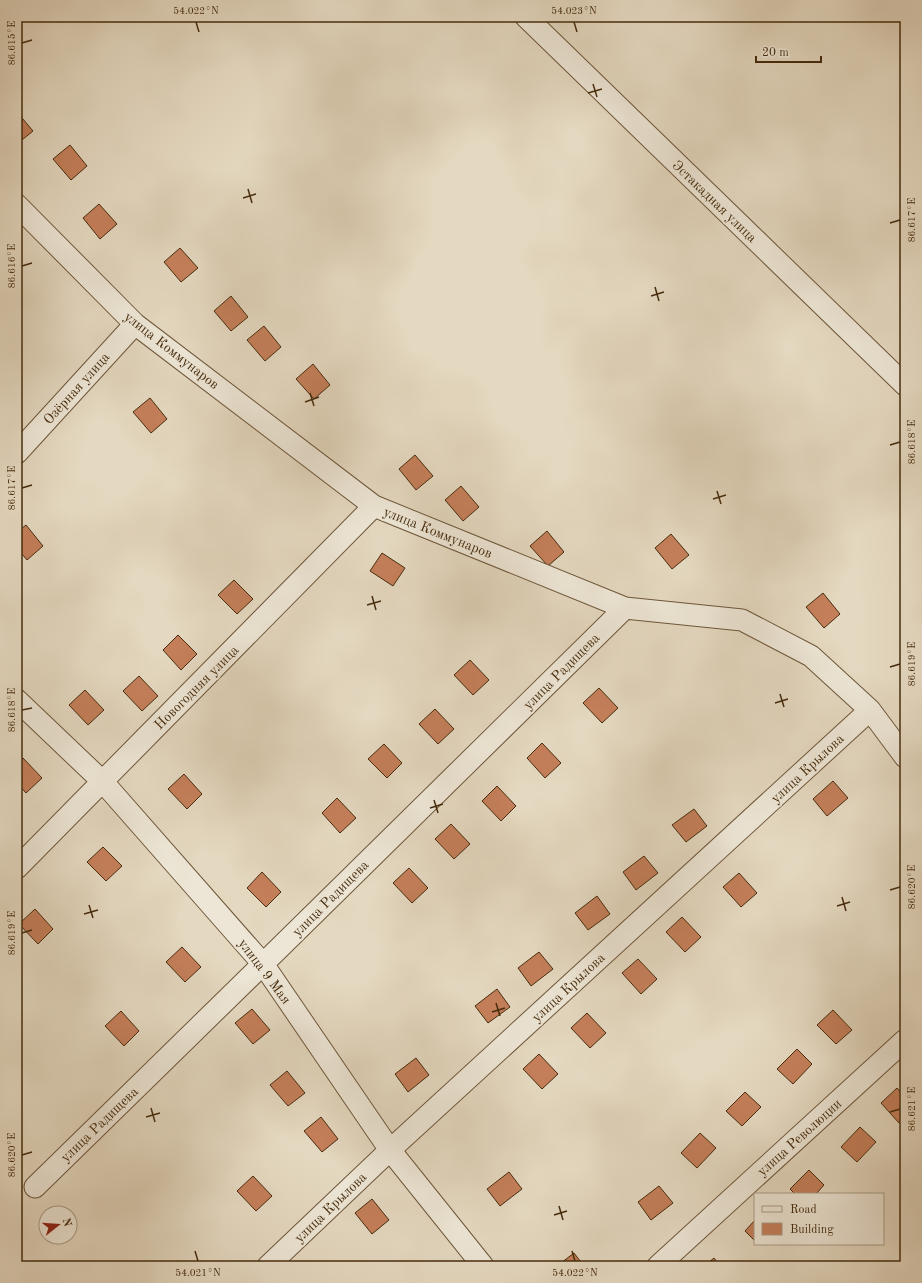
<svg xmlns="http://www.w3.org/2000/svg" width="922" height="1283" font-family="'Old Standard TT',serif">
  <rect width="100%" height="100%" fill="#e4d8c0"/>
  <filter id="stains"><feTurbulence type="fractalNoise" baseFrequency=".005" numOctaves="4"/><feColorMatrix values="0 0 0 0 .2 0 0 0 0 .09 0 0 0 0 .02 0 0 0 .5 -.17"/></filter>
  <radialGradient id="worn" r=".72"><stop offset=".6" stop-color="#630" stop-opacity="0"/><stop offset="1" stop-color="#630" stop-opacity=".3"/></radialGradient>
  <path fill="#c47f5a" stroke="#462c0d" d="M17,112l16,19 -16,13z
    M70,145l17,21 -16,14 -18,-21z
    M99,204l18,20 -17,15 -17,-21z
    M180,248l18,20 -17,14 -17,-20z
    M231,296l17,21 -17,14 -17,-20z
    M264,326l17,21 -16,14 -18,-21z
    M313,364l17,21 -16,14 -18,-20z
    M150,398l17,21 -16,14 -18,-21z
    M415,455l18,21 -17,14 -17,-21z
    M461,486l18,21 -16,14 -18,-21z
    M26,525l17,21 -16,14 -10,-12v-16z
    M547,531l17,21 -16,14 -18,-20z
    M671,534l18,21 -17,14 -17,-21z
    M382,553l23,15 -12,18 -23,-15z
    M234,580l19,19 -16,15 -19,-19z
    M823,593l17,21 -16,14 -18,-21z
    M178,635l19,19 -16,16 -18,-20z
    M470,660l19,20 -16,15 -19,-20z
    M139,676l19,20 -16,15 -19,-20z
    M599,688l19,20 -16,15 -19,-20z
    M85,690l19,20 -16,15 -19,-20z
    M435,709l19,20 -16,15 -19,-20z
    M542,743l19,20 -16,15 -18,-20z
    M384,744l18,19 -15,15 -19,-19z
    M23,758l19,20 -16,15 -9,-10v-20z
    M184,774l18,20 -15,15 -19,-20z
    M833,781l15,17 -21,18 -14,-17z
    M497,786l19,20 -15,15 -19,-20z
    M337,798l19,20 -16,15 -18,-20z
    M694,809l13,17 -21,16 -14,-17z
    M451,824l19,20 -16,15 -19,-20z
    M103,847l19,19 -16,15 -19,-19z
    M644,856l14,17 -22,17 -13,-18z
    M409,868l19,20 -16,15 -19,-20z
    M262,872l19,20 -15,15 -19,-19z
    M739,873l18,20 -16,14 -18,-20z
    M597,896l13,18 -22,16 -13,-17z
    M35,909l18,20 -15,15 -19,-20z
    M682,917l19,20 -16,15 -19,-20z
    M182,947l19,20 -16,15 -19,-20z
    M539,952l14,17 -22,17 -13,-18z
    M638,959l19,20 -16,15 -19,-21z
    M497,989l13,18 -22,16 -13,-17z
    M252,1009l18,21 -17,14 -18,-21z
    M833,1010l19,20 -16,14 -19,-19z
    M121,1011l18,20 -15,15 -19,-20z
    M587,1013l19,20 -16,15 -19,-20z
    M797,1049l15,15 -19,20 -16,-15z
    M539,1054l19,20 -16,15 -19,-20z
    M416,1058l13,17 -21,17 -13,-18z
    M287,1071l18,22 -17,13 -18,-21z
    M897,1088l8,9v21l-6,5 -18,-20z
    M745,1092l16,15 -19,19 -16,-15z
    M321,1117l17,22 -16,13 -18,-21z
    M860,1127l16,15 -19,20 -16,-15z
    M700,1133l16,15 -19,20 -16,-15z
    M809,1170l15,15 -8,9h-21l-5,-5z
    M509,1172l13,17 -22,17 -13,-17z
    M253,1176l19,20 -16,15 -19,-20z
    M659,1186l14,17 -22,17 -13,-18z
    M372,1199l17,21 -17,14 -17,-21z
    M755,1220v21l-10,-10z
    M574,1253l10,13h-27z
    M714,1258l6,8h-16z"/>
  <g fill="none" stroke-linecap="round" stroke-linejoin="round">
    <g stroke="#6e573a" stroke-width="23">
      <path id="minor" d="M526,17l379,368
        M17,205l118,119 239,182 251,102 117,12 69,36 59,54 35,47
        M17,453l118,-129
        M17,700l86,82 160,182 127,186 93,116
        M17,868l357,-362
        M35,1187l228,-223 362,-356
        M268,1266l122,-116 480,-440
        M658,1266l247,-226"/>
    </g>
    <use href="#minor" stroke="#ede6d6" stroke-width="21"/>
  </g>
  <path fill="none" stroke="#462c0d" stroke-width="1.5" d="M196,22l3,10M574,22l3,10M22,43l10,-3M593,84l4,13M588,93l14,-4M248,189l4,14M243,198l13,-4M890,223l10,-3M22,266l10,-3M655,287l4,14M651,296l13,-4M310,393l4,13M305,402l14,-5M890,445l10,-3M22,488l10,-3M717,491l4,13M713,499l13,-4M372,596l4,14M367,605l14,-4M890,667l10,-3M780,694l4,13M775,703l13,-4M22,710l10,-2M434,800l4,13M430,808l13,-4M890,890l10,-3M842,897l4,14M89,905l4,13M837,906l13,-4M84,914l14,-4M22,933l10,-3M496,1003l4,13M492,1012l13,-4M151,1108l4,14M890,1112l10,-3M146,1117l14,-4M22,1155l10,-3M559,1206l4,14M554,1215l13,-4M195,1251l3,10M572,1251l3,10"/>
  <g text-anchor="middle" stroke-width="4" stroke-linejoin="round" paint-order="stroke">
    <g font-size="14" fill="#462c0d" stroke="#ede6d6">
      <text transform="translate(715 201) rotate(44)" y="5">Эстакадная улица</text>
      <text transform="translate(172 350) rotate(38)" y="5">улица Коммунаров</text>
      <text transform="translate(76 388) rotate(-48)" y="5">Озёрная улица</text>
      <text transform="translate(438 532) rotate(22)" y="5">улица Коммунаров</text>
      <text transform="translate(561 671) rotate(-45)" y="5">улица Радищева</text>
      <text transform="translate(196 687) rotate(-45)" y="5">Новогодняя улица</text>
      <text transform="translate(807 768) rotate(-43)" y="5">улица Крылова</text>
      <text transform="translate(330 898) rotate(-45)" y="5">улица Радищева</text>
      <text transform="translate(265 971) rotate(53)" y="5">улица 9 Мая</text>
      <text transform="translate(568 987) rotate(-43)" y="5">улица Крылова</text>
      <text transform="translate(99 1124) rotate(-44)" y="5">улица Радищева</text>
      <text transform="translate(799 1137) rotate(-42)" y="5">улица Революции</text>
      <text transform="translate(330 1207) rotate(-44)" y="5">улица Крылова</text>
    </g>
  </g>
  <rect width="922" height="1283" fill="none" stroke="#e4d8c0" stroke-width="44"/>
  <rect x="754" y="1193" width="130" height="52" fill="#ede6d6" stroke="#aa9c86"/>
  <rect x="762" y="1206" width="20" height="6" fill="#ede6d6" stroke="#aa9c86"/>
  <text x="790" y="1213" font-size="12" fill="#462c0d">Road</text>
  <rect x="762" y="1223" width="20" height="12" fill="#c47f5a" stroke="#aa9c86"/>
  <text x="790" y="1233" font-size="12" fill="#462c0d">Building</text>
  <g transform="translate(58 1225) rotate(73)"><circle r="19" fill="#ede6d6" stroke="#aa9c86"/>
  <path d="M0-3L7 15L0 10L-7 15Z" fill="#8f2418"/>
  <text y="-6" font-size="11" font-weight="bold" text-anchor="middle" fill="#462c0d">N</text>
  </g>
  <path d="M756 56v6h65v-6" fill="none" stroke="#462c0d" stroke-width="2"/>
  <text x="762" y="56" font-size="12" fill="#462c0d" stroke="#ede6d6" stroke-width="3" paint-order="stroke">20 m</text>
  <rect x="22" y="22" width="878" height="1239" fill="none" stroke="#462c0d" stroke-width="1.5"/>
  <g font-size="10" text-anchor="middle" fill="#462c0d">
    <text x="196" y="14">54.022°N</text>
    <text x="574" y="14">54.023°N</text>
    <text transform="translate(11 43) rotate(-90)" y="4">86.615°E</text>
    <text transform="translate(911 220) rotate(-90)" y="4">86.617°E</text>
    <text transform="translate(11 266) rotate(-90)" y="4">86.616°E</text>
    <text transform="translate(911 442) rotate(-90)" y="4">86.618°E</text>
    <text transform="translate(11 488) rotate(-90)" y="4">86.617°E</text>
    <text transform="translate(911 664) rotate(-90)" y="4">86.619°E</text>
    <text transform="translate(11 710) rotate(-90)" y="4">86.618°E</text>
    <text transform="translate(911 887) rotate(-90)" y="4">86.620°E</text>
    <text transform="translate(11 933) rotate(-90)" y="4">86.619°E</text>
    <text transform="translate(911 1109) rotate(-90)" y="4">86.621°E</text>
    <text transform="translate(11 1155) rotate(-90)" y="4">86.620°E</text>
    <text x="198" y="1276">54.021°N</text>
    <text x="575" y="1276">54.022°N</text>
  </g>
  <rect width="100%" height="100%" filter="url(#stains)"/>
  <rect width="100%" height="100%" fill="url(#worn)"/>
</svg>
